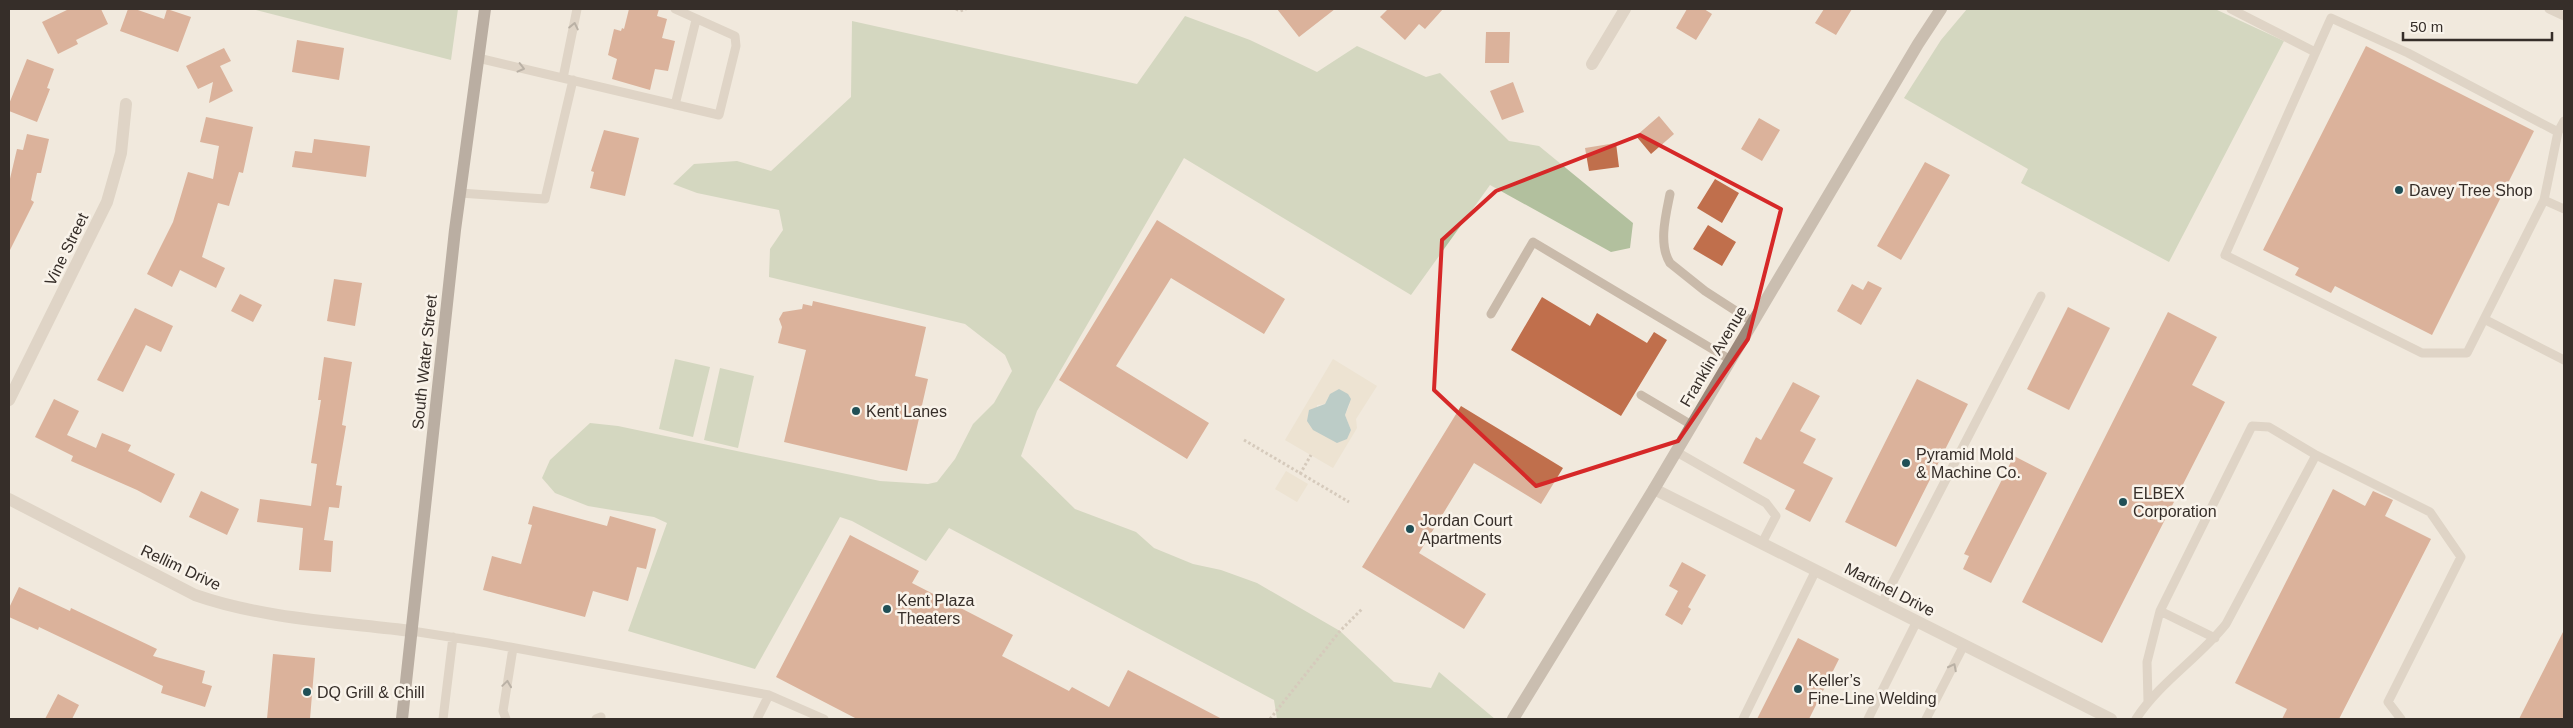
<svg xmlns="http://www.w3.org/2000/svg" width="2573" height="728" font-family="Arial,sans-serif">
  <rect width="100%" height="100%" fill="#f1e9dd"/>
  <path fill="#b2c09e" d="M252,9h206l-7,51z
    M1967,9h248l69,32 -115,221 -148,-79 7,-14 -124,-71 37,-58z
    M1185,16l65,24 67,32 40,-26 69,31 14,-4 69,68 30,5 94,77 -3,25 -19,4 -121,-67 -79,110 -227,-137 -147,253 -16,45 54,53 61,23 18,16 39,16 28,6 36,13 83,48 54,51 37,6 8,-16 56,47h-218l-3,-19 -325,-172 -23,33 -74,-40 -12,-4 -85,152 -127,-38 39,-108 -13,-6 -66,-11 -33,-13 -13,-15 8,-18 40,-37 28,3 262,55 48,3 9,-2 18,-23 18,-35 21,-21 18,-32 -7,-16 -40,-31 -196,-47 1,-28 13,-19 -4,-20 -82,-17 -24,-9 21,-20 43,-3 34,10 80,-74 1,-76 285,63z
    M675,359l35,8 -17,70 -34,-8z
    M720,368l34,8 -16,72 -34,-8z"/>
  <path fill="#e8dbc5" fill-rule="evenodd" d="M1333,359l44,27 -21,33 1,9 -24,40 -48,-28zM1328,398l22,6 -5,11 6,15 -5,9 -14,1 -7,-5 -8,-3v-27l8,-1z
    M1286,471l22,13 -11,18 -22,-13z"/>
  <path fill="#7da8ad" d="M1339,389l9,5 3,5 -6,16 6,15 -4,9 -10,4 -24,-13 -6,-9 2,-11 16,-6 5,-10z"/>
  <path fill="#c06f4c" d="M69,9h32l7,15 -32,16 2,4 -20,10 -16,-32z
    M128,9h7l29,10 3,-10 24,8 -13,35 -58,-21z
    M629,9h30l-2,7 10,3 -5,19 13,3 -7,30 -13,-2 -5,21 -38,-11 5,-20 -9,-4 6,-26 7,2 1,-3 2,1z
    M1277,9h58l-36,28z
    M1388,9h55l-18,20 -6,-5 -14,16 -25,-23z
    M1687,9h17l8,5 -16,26 -20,-12z
    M1824,9h28l-16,26 -21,-12z
    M1486,32h24l-1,31h-24z
    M297,40l47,8 -5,32 -47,-8z
    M2366,46l168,85 -102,204 -97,-49 -4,7 -36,-18 4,-7 -36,-18z
    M224,48l7,13 -11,5 13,25 -24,12 4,-21 -15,7 -12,-23z
    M27,59l27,10 -7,19 3,1 -13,33 -28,-11v-7z
    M1513,82l11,30 -22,8 -12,-29z
    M1659,116l15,18 -23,20 -15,-18z
    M206,117l47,10 -10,46 -4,-1 -10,34 -11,-3 -16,54 23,11 -9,20 -36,-18 -8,17 -25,-13 26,-52 15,-50 25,7 6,-33 -19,-4z
    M1759,118l21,12 -18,31 -21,-12z
    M604,130l35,8 -14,58 -35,-8 4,-16 -3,-1z
    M27,134l22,5 -8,34h-4l-6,27 3,2 -25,50v-69l8,-34 6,1z
    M314,139l56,7 -4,31 -74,-10 3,-16 17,2z
    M1616,143l3,24 -30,4 -4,-23z
    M1925,162l25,13 -49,85 -24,-14z
    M1715,179l24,14 -17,30 -25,-15z
    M1157,220l128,79 -21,35 -93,-56 -55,88 93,57 -22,36 -128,-79z
    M1708,225l28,17 -14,24 -29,-17z
    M334,279l28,4 -7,43 -28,-5z
    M1868,281l14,7 -21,37 -24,-14 15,-27 11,6z
    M240,294l22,11 -9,17 -22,-11z
    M1542,297l48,29 7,-13 50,30 7,-11 13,8 -46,76 -110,-66z
    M813,301l113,26 -11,49 13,3 -21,92 -123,-29 22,-92 -28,-7 4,-16 -3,-8 4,-7 19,-3 1,-5 9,2z
    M2068,307l42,21 -41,82 -42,-21z
    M135,308l38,18 -12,26 -15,-7 -23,47 -26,-12z
    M2168,312l49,25 -25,48 33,17 -123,241 -80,-41z
    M324,357l28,5 -10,63 4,1 -10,59 6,1 -3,22 -10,-1 -5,33 9,1 -2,31 -32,-2 4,-42 -46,-6 3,-23 51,7 6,-42 -6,-1 10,-63h-3z
    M1917,379l51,25 -72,143 -51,-25z
    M1793,382l27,14 -20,35 16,8 -13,24 30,15 -23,44 -25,-13 10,-19 -52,-27 13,-26 5,3z
    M54,399l25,12 -12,24 29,13 6,-15 29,12 -3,6 47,23 -14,29 -24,-13 -66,-29 2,-5 -38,-19z
    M1461,406l102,62 -22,36 -67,-41 -55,90 67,41 -22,35 -102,-62z
    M2014,456l33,17 -56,110 -28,-14 6,-13 -5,-2z
    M2333,489l32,17 8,-15 20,9 -8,16 46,23 -92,180h-57l5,-10 -52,-26z
    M201,491l38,18 -12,26 -38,-18z
    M533,506l74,20 3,-10 46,13 -10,40 -9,-2 -9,34 -35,-10 -8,26 -102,-27 9,-34 29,8 11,-39 -4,-1z
    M850,535l69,36 -7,12 101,52 -11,21 67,35 3,-4 37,20 19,-37 94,49h-365l-81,-42z
    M1682,562l24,13 -18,32 3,2 -9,16 -17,-10 13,-24 -9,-5z
    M19,587l51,24 1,-3 86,41 -4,7 52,15 -3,12 10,3 -7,21 -44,-14 2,-7 -124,-59 -1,3 -29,-13v-9z
    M2564,630v89h-45z
    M1798,638l41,21 -30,60h-52z
    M273,654l42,4 -5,61h-43z
    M58,694l21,11 -7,14h-27z"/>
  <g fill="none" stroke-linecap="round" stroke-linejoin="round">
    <path stroke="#b5a494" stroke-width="3" stroke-dasharray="2.5 2.5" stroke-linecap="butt" d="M956,9l4,2 6,-2
      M1244,440l105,62
      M1300,474l11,-19
      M1270,719l70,-88 22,-22"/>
    <path stroke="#c9baaa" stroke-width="9" d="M2231,9l84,43
      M2549,9l15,7
      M2331,18l77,35 150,79 -14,68 -77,153h-45l-197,-98z
      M478,58l241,57 17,-69 -1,-10 -60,-27
      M563,78l14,-69
      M675,105l21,-85
      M2558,132l6,-11
      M460,193l85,6 28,-119
      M1670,194c-4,20 -12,50 0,69l35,28 48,31
      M2544,200l20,9
      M1491,314l42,-72 196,117
      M2484,319l80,41
      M1641,395l49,29
      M1675,451l91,52 10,13 -14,27
      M1882,603l159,-307
      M2160,611l55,27
      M412,631l76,12 281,52 55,24
      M2148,701l-1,-39 13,-51 92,-185 17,1 47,28 114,57 31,45 -73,145 13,17
      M443,719l10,-82
      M506,719l-3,-8 10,-63
      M596,719l5,-2
      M757,719l12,-24
      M1743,719l73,-149
      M1868,719l49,-98
      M1926,719l38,-74
      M2136,719c24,-37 63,-61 90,-95l90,-169"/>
    <path stroke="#c9baaa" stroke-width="12" d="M1592,64l33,-55
      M9,400l98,-198 14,-49 5,-49
      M1654,489l457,230
      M9,499l186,96c69,24 145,27 217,36"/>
    <path stroke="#9c897b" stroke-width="12" d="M1513,719l141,-230 264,-445 23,-35"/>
    <path stroke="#78665b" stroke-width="12" d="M402,719l53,-489 30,-221"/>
  </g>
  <defs><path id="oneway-chevron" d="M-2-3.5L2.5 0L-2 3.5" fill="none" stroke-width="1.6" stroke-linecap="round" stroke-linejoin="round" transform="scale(1.25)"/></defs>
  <g stroke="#786d63">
    <use href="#oneway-chevron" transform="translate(574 26) rotate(-78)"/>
    <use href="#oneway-chevron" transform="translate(521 68) rotate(14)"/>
    <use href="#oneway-chevron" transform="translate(1953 667) rotate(-63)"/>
    <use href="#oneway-chevron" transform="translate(507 684) rotate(-82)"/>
  </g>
  <path d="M0 0H2573V728H0ZM1640,135l141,74 -33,130 -70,102 -142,45 -102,-96 8,-150 54,-49z" fill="#f1e9dd" fill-opacity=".55" fill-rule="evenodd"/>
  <path fill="none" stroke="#d62828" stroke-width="4" stroke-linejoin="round" d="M1640,135l141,74 -33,130 -70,102 -142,45 -102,-96 8,-150 54,-49z"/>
  <g fill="#204f56" stroke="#f9f3ea" stroke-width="2">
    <circle cx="2399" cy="190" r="5"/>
    <circle cx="856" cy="411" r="5"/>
    <circle cx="1906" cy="463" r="5"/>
    <circle cx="2123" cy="502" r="5"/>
    <circle cx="1410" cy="529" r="5"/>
    <circle cx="887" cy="609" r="5"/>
    <circle cx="1798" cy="689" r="5"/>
    <circle cx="307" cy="692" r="5"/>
  </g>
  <g text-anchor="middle" stroke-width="5" stroke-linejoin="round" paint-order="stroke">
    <g font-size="16" fill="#362e29" stroke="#f9f3ea" text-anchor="start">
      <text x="2409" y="196">Davey Tree Shop</text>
      <text x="866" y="417">Kent Lanes</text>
      <text x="1916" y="460">Pyramid Mold<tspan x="1916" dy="18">&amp; Machine Co.</tspan></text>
      <text x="2133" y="499">ELBEX<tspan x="2133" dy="18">Corporation</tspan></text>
      <text x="1420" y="526">Jordan Court<tspan x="1420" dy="18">Apartments</tspan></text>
      <text x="897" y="606">Kent Plaza<tspan x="897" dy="18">Theaters</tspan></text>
      <text x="1808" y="686">Keller’s<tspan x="1808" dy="18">Fine-Line Welding</tspan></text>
      <text x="317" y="698">DQ Grill &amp; Chill</text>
    </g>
    <g font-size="16" fill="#362e29" stroke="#f9f3ea">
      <text transform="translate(66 249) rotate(-64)" y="6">Vine Street</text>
      <text transform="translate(1713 356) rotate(-59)" y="6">Franklin Avenue</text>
      <text transform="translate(424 362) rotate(-84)" y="6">South Water Street</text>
      <text transform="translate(181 567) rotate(25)" y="6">Rellim Drive</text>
      <text transform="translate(1890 589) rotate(27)" y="6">Martinel Drive</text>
    </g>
  </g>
  <rect width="2573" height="728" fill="none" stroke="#362e29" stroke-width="20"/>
  <path d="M2403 32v8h149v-8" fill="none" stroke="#362e29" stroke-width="2.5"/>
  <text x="2410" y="32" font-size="15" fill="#362e29" stroke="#f9f3ea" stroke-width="4" paint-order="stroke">50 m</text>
</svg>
